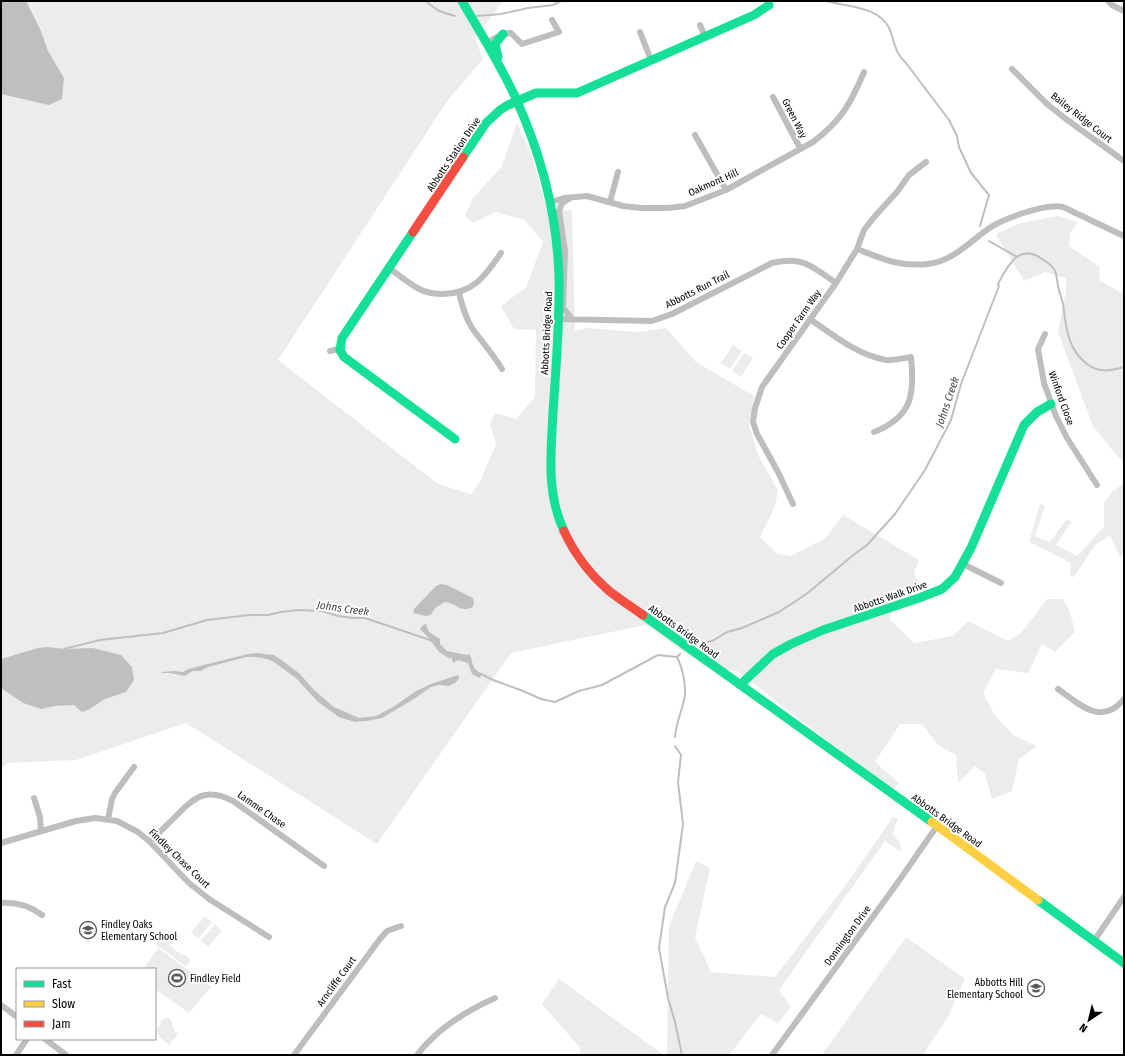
<svg xmlns="http://www.w3.org/2000/svg" width="1125" height="1056" font-family="'Fira Sans Condensed',sans-serif">
  <rect width="100%" height="100%" fill="#fff"/>
  <path fill="#ececec" d="M1,1h502l-28,37 8,21 -35,41 -170,260 160,124 33,10 8,-11 17,-38 -6,-21 5,-11 21,6 19,-22 1,-67 -22,-1 -13,-23 25,-19 17,-45 -18,-22 -29,-8 -23,11 -8,-7 8,-18 29,-32 15,-43 15,33 15,54h25l3,121 12,-3 50,4 29,-4 30,34 58,34 -5,29 9,30 20,35 -3,16 -15,31 18,17 13,2 35,-18 17,-23 76,45 -5,13 9,17 -23,9 -11,20 25,24 39,-7 15,-15 40,20 13,-8 26,-34h16l7,13 5,20 -20,20 -13,-8 -14,29 -32,-4 -13,24 11,21 19,21 24,11 -18,13 -7,32 -20,8 -7,-25 -10,-8 -17,17 -2,-28 -18,-10 -16,-21h-22l-25,38 24,21 -5,6 -26,-17 -131,-101 -30,-3 -62,-43 -134,28 -134,191 -191,-121 -110,37 -68,3 -7,5z
    M1058,216l20,6 -8,11 -1,13 31,21 -1,13 21,12 4,-1v170l-6,-4 -25,-31 -35,-94 8,-41v-13l-21,-6 -21,9 -28,-47 25,-11z
    M733,345l9,6 -12,18 -9,-6z
    M744,353l9,5 -12,19 -9,-6z
    M1124,483v71l-4,3 -10,-22 -15,10 -21,32 -4,-1 1,-13 -42,-21 11,-38 5,2 -10,30 15,6 16,-22 6,1 -16,24 21,11 27,-29v-24l7,-10z
    M893,817l5,2 -6,15 8,8 1,10 -16,-11 -106,149 12,17 -13,16 -17,-9 -32,41h-62l2,-129 27,-65 14,7 -15,69 16,35 64,5 73,-95z
    M205,916l7,6 -14,17 -7,-7z
    M215,924l7,7 -14,16 -7,-6z
    M159,934l6,1 8,6 -3,5 12,9h3l6,5 -5,7 -15,-12 -15,-10z
    M906,937l59,42 -17,38 -20,30 -4,8h-102z
    M158,948l53,39 -22,26 -34,-24v-20h-12z
    M559,979l105,76h-84v-7l-38,-44z
    M168,1017l3,3 3,11 4,3 -9,11 -8,-7 -5,-8 4,-5 1,-5z"/>
  <path fill="#bfbfbf" d="M1,1h25l15,30 7,20 16,27 -2,21 -13,6 -48,-11z
    M441,584l6,1 26,13 1,5 -1,4c-13,6 -15,-3 -28,-5l-10,6 -4,7 -5,1 -13,-3 1,-4 22,-23z
    M426,624l3,8 11,7v5l7,7 20,4 2,-1c4,5 2,8 5,13 2,5 7,4 7,10l-2,1 -7,-4 -4,-11 -10,-3 -5,3 -1,-3v-3l-2,2 -11,-7 -11,-15 -8,-8 3,-4z
    M47,647l18,2 28,-1 28,7 11,12 2,13 -8,12 -21,7 -17,11 -6,2 -8,-7 -19,1 -14,3 -18,-6 -22,-15v-29l37,-11z
    M257,653l17,2 6,4 19,14 15,17 20,17 25,11 17,-2 17,-9 23,-16 15,-7 27,-9 1,4 -4,4 -6,3 -10,-1 -8,2 -17,12 -32,19 -15,3 -12,1 -16,-5 -7,-5 -15,-11 -20,-22 -23,-17 -7,-3 -11,-2h-10l-38,10 -7,4h-8l-8,5 -15,-3h-8v-1l12,-1 9,1 5,-3 60,-15z"/>
  <g fill="none" stroke-linecap="round" stroke-linejoin="round">
    <path stroke="#bfbfbf" stroke-width="2" d="M425,1l14,10 16,5
      M826,1c21,6 54,5 64,29 5,14 5,23 16,33l43,57 8,16 2,11 12,26 18,22 -9,31
      M477,16l24,-2 27,-6 25,-3 8,-4
      M989,241l28,16
      M693,642l10,2 11,-4 13,-8 15,-4 37,-16 17,-11 13,-9 43,-36 15,-11 28,-31 30,-44 26,-50 10,-36 38,-98 -1,-2c9,-17 21,-42 44,-25 5,3 11,7 13,12 2,5 2,10 3,15 1,6 4,12 5,18 3,22 4,45 24,60 12,9 23,7 37,3
      M64,649l36,-9 63,-7 44,-13 43,-5h18l13,-3 17,-2 24,1 16,5 15,2h12l68,23
      M677,657l3,-3
      M479,673l14,7 30,11 18,8 14,3 24,-11 23,-6 56,-30 19,2
      M675,737c1,-13 6,-24 9,-37 3,-12 -1,-31 -7,-43
      M675,746l6,9 -3,27 5,42 -8,59 -10,24 -6,41 9,50 7,24 7,33"/>
    <path stroke="#bebebe" stroke-width="6" d="M1108,1l4,4 12,6
      M700,25l5,11
      M640,32l11,28
      M486,43l17,-9 8,-1 11,11 37,-12 -7,-12
      M1012,69l35,35 19,15 58,42
      M773,97l27,51
      M695,135l31,55
      M569,199l-7,4 -3,8 6,40 -2,57 9,11
      M551,202l13,-4 23,-2 36,10 18,2h27l17,-2 41,-16 87,-48c28,-21 38,-39 51,-70
      M610,202l8,-30
      M857,249c26,10 42,18 71,15 25,-3 40,-21 60,-35 14,-10 58,-26 75,-22 6,2 11,6 17,8 14,7 29,14 44,21
      M389,268c10,7 20,16 30,21 8,4 16,5 24,5 31,-1 42,-18 58,-41
      M459,293c3,12 6,24 13,35 10,14 21,26 30,41
      M558,319l94,2 20,-7 100,-51c32,-7 39,3 64,20
      M810,319c23,16 48,36 76,41 7,1 17,-2 25,-3 4,38 1,60 -37,75
      M1045,334l-7,15 6,34 12,33 11,22 30,47
      M330,351l9,-2
      M793,504l-15,-32 -21,-38 -4,-12 2,-14 7,-21 74,-104 21,-34 7,-19 11,-14 22,-24 12,-17 17,-13
      M963,564l38,19
      M1058,689c21,15 44,38 66,10
      M34,798l6,19 1,14
      M108,819l4,-20 3,-6 19,-26
      M150,842c7,-8 16,-16 24,-24 20,-20 31,-32 59,-17l91,65
      M1,843l75,-22 19,-3 22,3 21,11 12,10 39,41 20,16 60,38
      M1,903c15,-1 29,3 41,12
      M1094,941l30,-44
      M1,1005l16,12
      M45,1039l21,16
      M16,1055l11,-16
      M294,1055l86,-116 7,-8 14,-5
      M417,1055c19,-25 49,-44 78,-57
      M772,1055l124,-170 41,-59"/>
    <path stroke="#16e098" stroke-width="9" d="M462,1c19,33 40,66 55,100 25,56 40,115 42,175 1,46 -3,91 -6,136 -2,40 -7,81 11,119
      M498,57l-3,-13 8,-10
      M463,157l23,-34 14,-13 8,-5 28,-12h41l177,-78 15,-10
      M413,232l-71,106 -2,12 4,7 111,82
      M643,615l289,207
      M740,685l33,-31 18,-10 32,-14 96,-32 23,-9 13,-12 16,-29 53,-123 13,-13 14,-8
      M1038,900l86,63"/>
    <path stroke="#ffcf43" stroke-width="9" d="M932,822l106,78"/>
    <path stroke="#f24e42" stroke-width="9" d="M413,232l50,-75
      M564,531c10,22 25,42 44,59 11,9 24,17 35,25"/>
  </g>
  <defs>
    <g id="school-ring" transform="scale(0.9)"><circle r="9.5" fill="#fff" stroke="#595959" stroke-width="1.5"/><path d="M0-5L7-2L0 1L-7-2ZM-4 1L0 2.5L4 1V4Q0 6-4 4Z" fill="#595959"/></g>
    <g id="stadium-ring" transform="scale(0.9)"><circle r="9.5" fill="#fff" stroke="#595959" stroke-width="1.5"/><path d="M0-5a6.5 5 0 1 0 0 10a6.5 5 0 1 0 0-10ZM-3.5-1.8h7v3.6h-7Z" fill="#595959"/></g>
  </defs>
  <g fill-rule="evenodd">
    <use href="#school-ring" x="88" y="930"/>
    <use href="#stadium-ring" x="177" y="978"/>
    <use href="#school-ring" x="1036" y="988"/>
  </g>
  <g text-anchor="middle" stroke-width="4" stroke-linejoin="round" paint-order="stroke">
    <g font-size="10" fill="#000" stroke="#fff">
      <text transform="translate(1082 117) rotate(38)" y="4">Bailey Ridge Court</text>
      <text transform="translate(795 118) rotate(63)" y="4">Green Way</text>
      <text transform="translate(453 154) rotate(-56)" y="4">Abbotts Station Drive</text>
      <text transform="translate(713 182) rotate(-24)" y="4">Oakmont Hill</text>
      <text transform="translate(697 289) rotate(-27)" y="4">Abbotts Run Trail</text>
      <text transform="translate(798 319) rotate(-55)" y="4">Cooper Farm Way</text>
      <text transform="translate(546 333) rotate(-87)" y="4">Abbotts Bridge Road</text>
      <text transform="translate(1062 398) rotate(70)" y="4">Winford Close</text>
      <text transform="translate(890 596) rotate(-19)" y="4">Abbotts Walk Drive</text>
      <text transform="translate(684 631) rotate(36)" y="4">Abbotts Bridge Road</text>
      <text transform="translate(262 809) rotate(35)" y="4">Lamme Chase</text>
      <text transform="translate(947 820) rotate(36)" y="4">Abbotts Bridge Road</text>
      <text transform="translate(180 858) rotate(44)" y="4">Findley Chase Court</text>
      <text transform="translate(847 935) rotate(-54)" y="4">Donnington Drive</text>
      <text transform="translate(336 981) rotate(-54)" y="4">Arncliffe Court</text>
    </g>
    <g font-size="10" fill="#000" stroke="#fff" text-anchor="start">
      <text x="101" y="928">Findley Oaks<tspan x="101" dy="12">Elementary School</tspan></text>
      <text x="190" y="982">Findley Field</text>
      <text x="1023" y="986" text-anchor="end">Abbotts Hill<tspan x="1023" dy="12">Elementary School</tspan></text>
    </g>
    <g font-size="11" font-style="italic" fill="#444" stroke="#fff">
      <text transform="translate(947 402) rotate(-71)" y="4">Johns Creek</text>
      <text transform="translate(343 608) rotate(8)" y="4">Johns Creek</text>
    </g>
  </g>
  <rect width="1125" height="1056" fill="none" stroke="#000000" stroke-width="4"/>
  <rect x="16" y="968" width="140" height="72" fill="#ffffff" stroke="#999999"/>
  <rect x="24" y="981" width="20" height="6" fill="#16e098" stroke="#999999"/>
  <text x="52" y="988" font-size="12" fill="#000000">Fast</text>
  <rect x="24" y="1001" width="20" height="6" fill="#ffcf43" stroke="#999999"/>
  <text x="52" y="1008" font-size="12" fill="#000000">Slow</text>
  <rect x="24" y="1021" width="20" height="6" fill="#f24e42" stroke="#999999"/>
  <text x="52" y="1028" font-size="12" fill="#000000">Jam</text>
  <g transform="translate(1089 1020) rotate(215)" stroke="#ffffff" stroke-width="3" paint-order="stroke">
  <path d="M0-3L7 15L0 10L-7 15Z" fill="#000000"/>
  <text y="-6" font-size="11" font-weight="bold" text-anchor="middle" fill="#000000">N</text>
  </g>
</svg>
